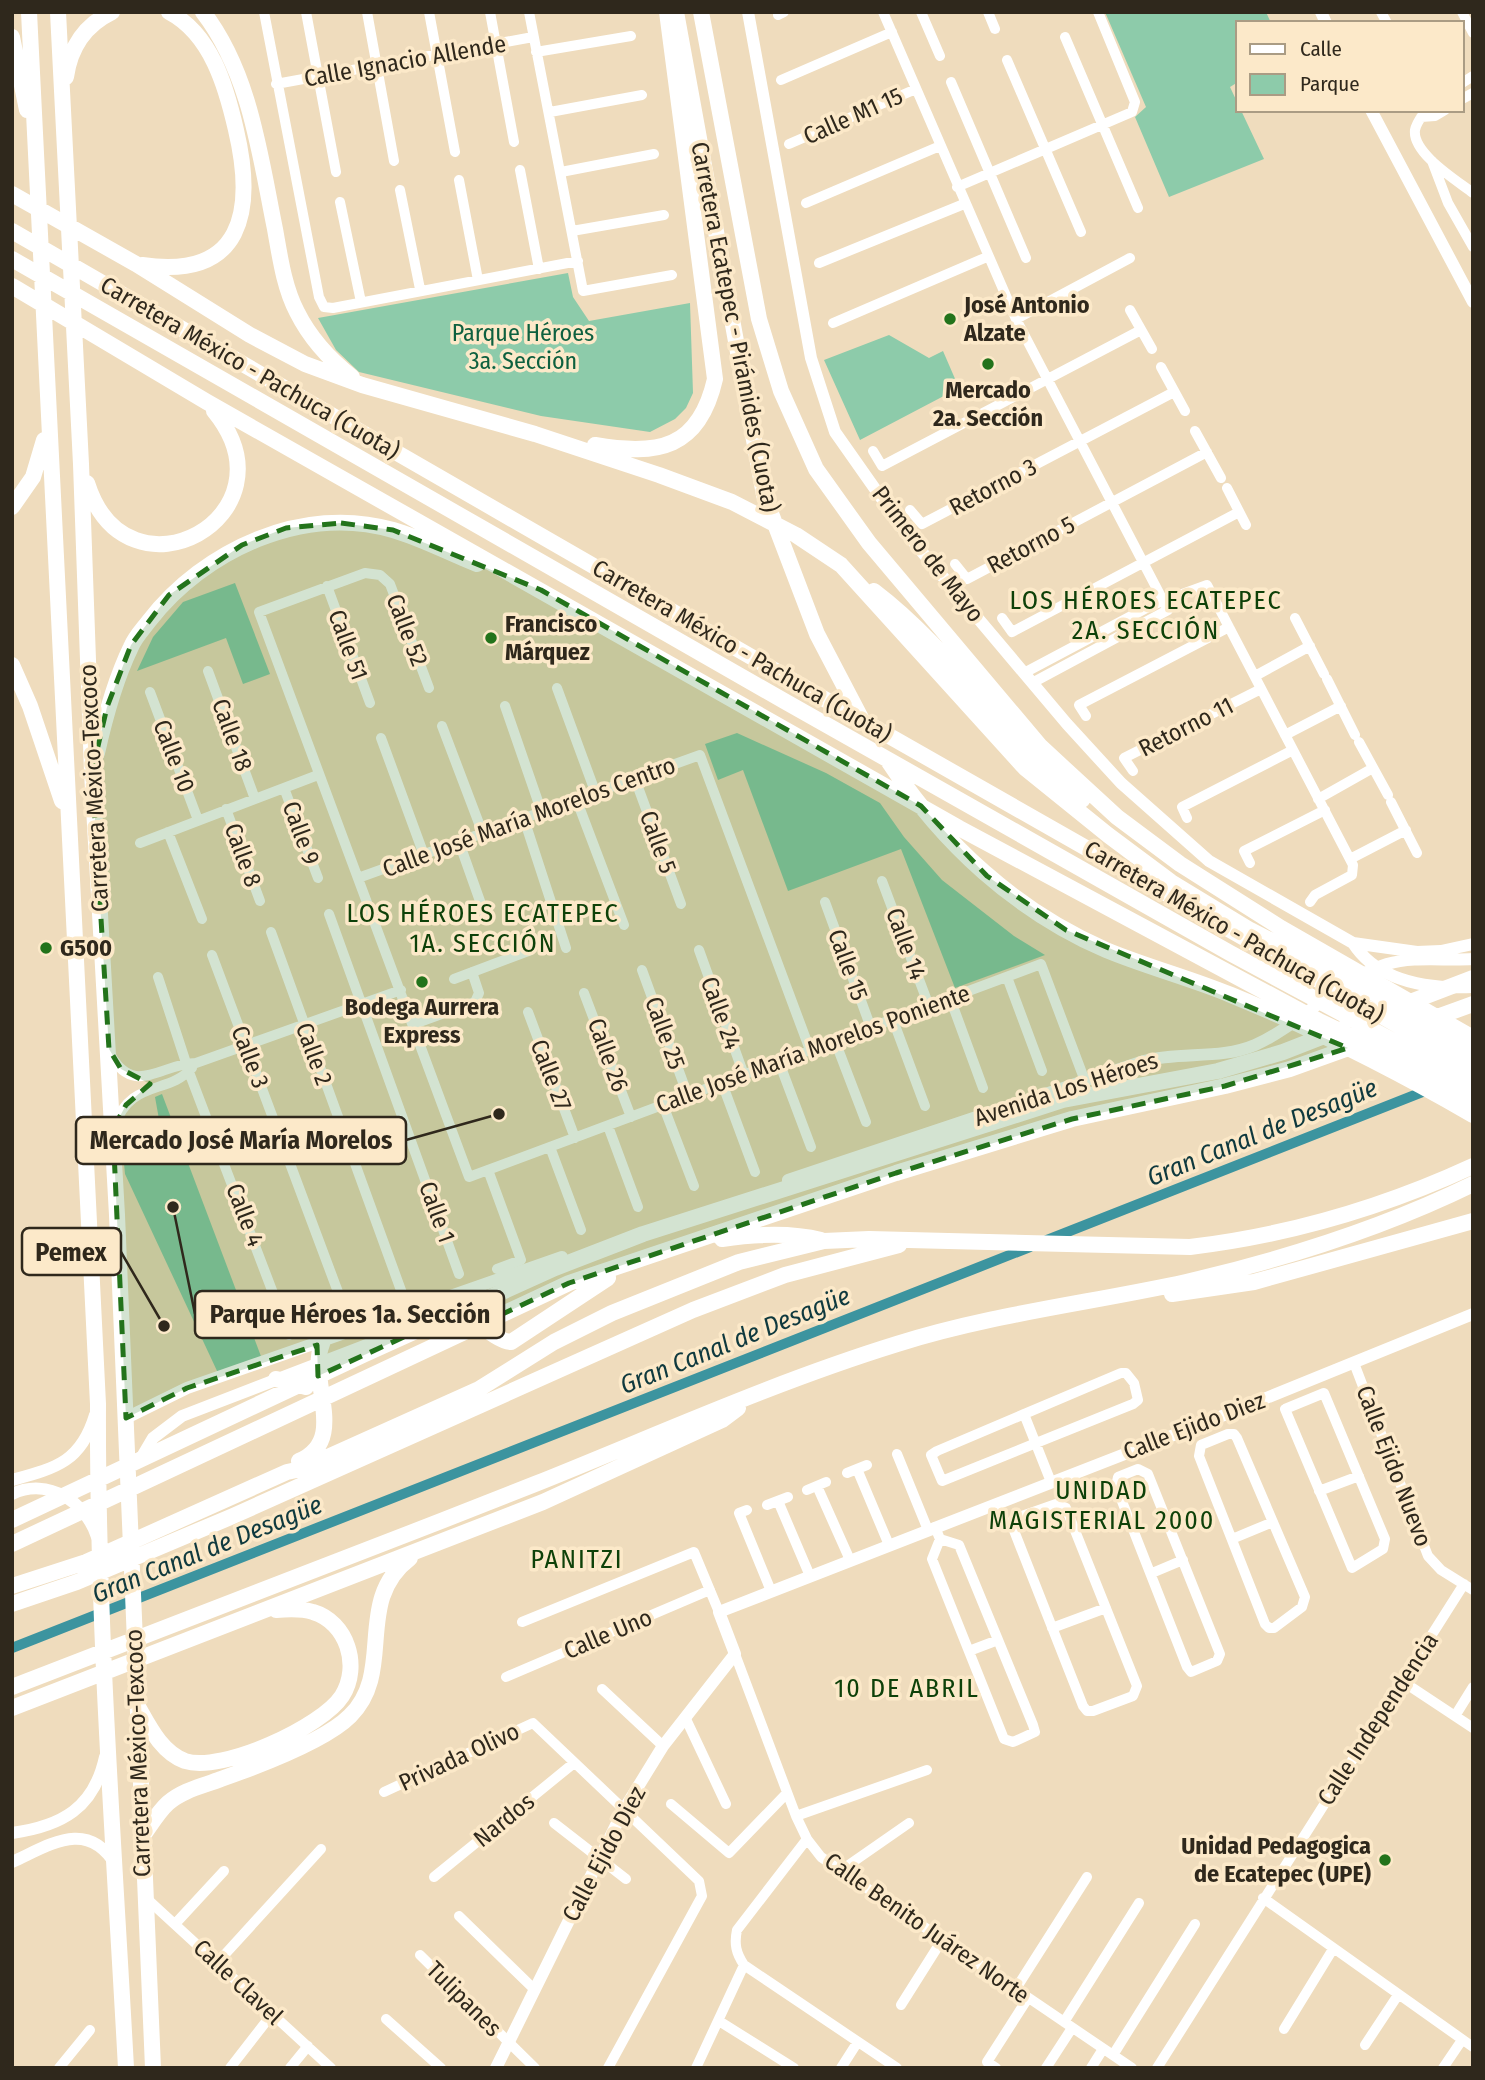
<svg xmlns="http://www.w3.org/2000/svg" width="1485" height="2080" font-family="'Fira Sans Condensed',sans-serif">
  <rect width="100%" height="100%" fill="#efdcbd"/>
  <path fill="#8dcbaa" d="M1105,12h161l5,11h-33v59l-8,5 34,72 -95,38 -34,-80 11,-10z
    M568,273l5,24 16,24 101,-18 3,90 -7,15 -11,11 -25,13 -109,-16 -182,-44 -23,-22 -18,-32z
    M889,335l40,23 14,-7 16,37 -99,52 -36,-80z
    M235,583l35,91 -27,10 -17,-46 -89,33 16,-34 30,-35z
    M737,733l89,40 54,30 24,34 38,43 72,56 31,19 -90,33 -54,-139 -113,42 -45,-121 -25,10 -13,-36z
    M162,1094l100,265 -44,14 -93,-199 -3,-32 2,-10 14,1v11l24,-8 -7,-39z"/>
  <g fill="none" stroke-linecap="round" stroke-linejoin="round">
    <path stroke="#3c949f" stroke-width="10" d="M1047,1240l383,-151
      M12,1648l1018,-401"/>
    <path stroke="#fff" stroke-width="10" d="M264,12l55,285 5,10 9,1 245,-47
      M306,12l30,160
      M367,12l27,149
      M429,12l26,140
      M490,12l24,130
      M529,12l54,279 89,-16
      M883,12l133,307 152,291
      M921,12l19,44
      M988,12l7,17
      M1381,12l6,11
      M1462,12l11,21
      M778,15l6,-3
      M1065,37l73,171
      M536,52l95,-16
      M1007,60l74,172
      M781,80l111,-48
      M951,82l75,176
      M1462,83l11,-7
      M276,84l257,-47
      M1462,99l11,-6
      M1426,110c-4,6 -10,13 -11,20 -3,23 41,50 58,63
      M550,112l92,-17
      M1421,117l14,-1 10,-6
      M789,144l127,-55
      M1432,161l16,42 25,44
      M520,170l19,99
      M561,172l93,-18
      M459,180l19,100
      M957,187l175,-75 3,-10 -37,-90
      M400,190l20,99
      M340,202l21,100
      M806,203l134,-57
      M572,231l92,-16
      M819,263l145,-59
      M1130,310l22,39
      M1016,319l114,-61
      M833,323l154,-66
      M1161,367l24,44
      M1195,431l26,47
      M873,451l9,15 259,-136
      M1227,488l19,37
      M910,510l12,14 252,-132
      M955,564l12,15 240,-127
      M327,586l43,117
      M1002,618l10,14 227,-120
      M1295,618l29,56
      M208,671l47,128
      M1024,673l128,-68 55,-20 146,280 -1,10 -37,20 -5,7
      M1255,676l55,-30
      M1327,679l28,56
      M1032,683l136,-73 4,-6
      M429,688l-39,-104 -10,-9 -15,-2 -106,39 210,565 572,-213 44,117
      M557,688l39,106
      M150,692l48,128
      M505,706l37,107
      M1086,716l-7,-11 150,-78
      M442,726l41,108
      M1285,735l56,-29
      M381,738l43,117
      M1359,742l29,53
      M1133,771l-9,-13 137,-69
      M635,779l46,125
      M284,788l34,90
      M1318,799l55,-31
      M577,801l47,124
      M1391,802l26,51
      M226,809l34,92
      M1187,818l-5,-11 111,-57
      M524,819l42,129
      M168,832l34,87
      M459,842l27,76
      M140,843l178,-68
      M1350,859l56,-29
      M1250,863l-6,-12 81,-41
      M358,878l342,-123 110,295
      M882,881l47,125
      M825,902l46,126
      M329,914l130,360
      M271,932l131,361
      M699,950l45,125
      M212,955l135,361
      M642,970l46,126
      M158,977l31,95 100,263
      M1007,977l35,94
      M454,979l77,-29
      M584,993l47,124
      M950,998l33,90
      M528,1012l47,126
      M893,1020l32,86
      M414,1024l61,-22 4,-9 -7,-21
      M835,1041l31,81
      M110,1054c24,44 52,9 86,9l205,-73
      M779,1062l32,85
      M722,1083l33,89
      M663,1105l31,81
      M608,1126l30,81
      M114,1127c16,-48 54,-32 78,-59
      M550,1147l31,83
      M488,1170l33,90 -24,9
      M1354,1363l74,193 13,14 32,20
      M1121,1373h5l8,10 4,17 -5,4 -191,77 -11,-26 6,-4z
      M1324,1393l61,146 -2,10 -31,19 -67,-159z
      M1024,1414l27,68
      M1228,1434h6l3,4 68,159 -3,10 -28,21h-5l-4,-4 -66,-168 2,-11z
      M897,1454l31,76
      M857,1469l32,76
      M1138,1469l10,5 72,180 -3,7 -26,11 -4,-5 -71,-181 2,-9z
      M847,1473l20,-8
      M817,1486l33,74
      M807,1490l19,-8
      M1319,1491l40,-15
      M778,1501l32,75
      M1056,1504l10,4 71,178 -4,10 -40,15h-6l-4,-5 -70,-178 -1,-7 4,-3z
      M767,1505l21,-8
      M747,1510l-8,3 32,78
      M935,1527l5,12 -8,20 72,180 9,3 22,-10 -2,-7 -74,-180 -19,-6
      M1232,1539l41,-17
      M1152,1573l31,-13
      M522,1622l172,-70 25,60
      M1052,1628l54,-20
      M969,1651l29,-11
      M735,1654l61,162 11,23 14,18 311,211
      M506,1677l204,-87
      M1402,1681l71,47
      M602,1689l61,57
      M1455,1716l18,-29
      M685,1717l41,87
      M384,1792l149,-69 166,158 3,15 -94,172
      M671,1804l58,49 58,-60
      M796,1816l131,-46
      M554,1823l72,56
      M807,1839l-70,91c-3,14 -1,23 7,35l153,103
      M840,1871l69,-48
      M434,1877l140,-114
      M145,1897l186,171
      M1263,1898l210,149
      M459,1916l76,74
      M175,1924l49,-53
      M420,1955l115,113
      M217,1963l104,-114
      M1015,1990l72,-113
      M901,2005l41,-65
      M386,2019l55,49
      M719,2021l75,47
      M1064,2022l75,-119
      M1284,2029l49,-80
      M1365,2045l33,-50
      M1113,2055l82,-131
      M59,2068l31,-38
      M230,2068l42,-54
      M290,2068l18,-22
      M696,2068l48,-103
      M841,2068l16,-25
      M996,2068l-9,-6 41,-64
      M1046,2068l26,-40
      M1091,2068l12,-19
      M1157,2068l307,-484
      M1443,2068l19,-28"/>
    <path stroke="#fff" stroke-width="12" d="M748,12l63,346 24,74 71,101 161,191 54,59 88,78 144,82 64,9 24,-1 32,-7
      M1321,12l5,11
      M1371,110l102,192
      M1353,943c25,39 76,46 120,44
      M788,1180l356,-119c36,-10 76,-1 111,-16 47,-21 83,-66 132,-81 27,-8 58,-3 86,-5
      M126,1418l61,-30 375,-131
      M140,1460l13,-22 29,-22 200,-77
      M12,1480c44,-12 69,-18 83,-65
      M12,1494c36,-17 74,8 85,43
      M12,1833c50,-7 82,-25 93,-76
      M12,1862c38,-17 75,-44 104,3
      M496,2068l127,-257 40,-65 72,-92 -16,-42 488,-190 266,-108"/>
    <path stroke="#fff" stroke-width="16" d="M29,12l69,1392c-1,222 16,442 28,664
      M58,12l23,452 11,308 25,443 36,853
      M203,12c47,61 57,143 72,217 5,28 9,58 22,83 13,26 32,47 55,65
      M676,12l88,483 53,139 45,86
      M701,12l58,307 22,72 35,78 53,74 171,203 77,71 63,47 101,64 192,110
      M12,37l15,73
      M66,77c4,-29 19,-52 46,-65
      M12,194l124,70 114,71 55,29 57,21 173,49 124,41 73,27 64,33 45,30 184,203 83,67 63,47 79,48 119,60 104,63
      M12,231l821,473 640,364
      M12,259l774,443 444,251 243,131
      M142,265c101,15 113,-54 94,-135 -10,-44 -25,-96 -67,-118
      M12,286l195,116 752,426 362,194 84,40 68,38
      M595,445c63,11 104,4 120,-66l-48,-367
      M87,483c40,127 213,33 127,-72
      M12,507l21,-30 11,-37
      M874,591c79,60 131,147 208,209
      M12,665l18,41 32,95
      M97,753c8,-36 18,-73 34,-106 4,-10 12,-18 18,-26 55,-71 154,-117 244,-91 28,8 56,23 84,34
      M889,762c54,82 127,149 217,188 41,17 84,28 125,45 83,34 164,75 242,120
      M1392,1009l81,-31
      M1415,1025l58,-21
      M722,1239c33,-5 68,-7 99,1
      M1172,1294l82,-12 219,-61
      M441,1299c28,9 50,42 70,43l97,-64
      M276,1379l30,8
      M299,1461c50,-21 8,-80 23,-117
      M12,1520l353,-166 190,-86 88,-34 420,-134 155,-29 65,-19 59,-23
      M12,1544l557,-261 327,-110 176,-54 153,-33 65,-17 78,-28
      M12,1586l74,-24 201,-90 14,-3 178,-80 75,-47 58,-29 127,-51 85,-21 45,-2 321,8c100,-12 192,-39 283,-81
      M12,1604l65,-22 156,-66 460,-206 92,-35 114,-30
      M12,1687c174,-67 349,-134 523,-203 120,-48 239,-102 362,-140 95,-30 193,-41 289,-62 99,-23 195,-53 287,-98
      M137,1705c12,21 24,47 48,56 37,12 137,-34 157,-65 19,-30 5,-74 -29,-84 -12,-4 -25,-3 -37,-2
      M12,1708l531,-206 179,-82 16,-12
      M142,1837c8,-11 16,-25 26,-34 15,-13 35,-17 53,-24 34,-12 104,-38 129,-63 46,-45 3,-115 60,-158"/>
  </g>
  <path fill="#23731b" fill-opacity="0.2" stroke="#23731b" stroke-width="5" stroke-dasharray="14 9" stroke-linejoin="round" d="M341,523l52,7 148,60 380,216 66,70 79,54 282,118 -123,38 -153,33 -176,54 -327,110 -75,35 -2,-21 -174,79 -1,-31 -130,43 -61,30 -13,-289 13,-24 24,-21 -29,-15 -12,-20 -17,-277 15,-65 24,-62 38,-50 73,-50 44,-17z"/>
  <g fill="#23731b" stroke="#fce9c9" stroke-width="2.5">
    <circle cx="950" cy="319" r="7"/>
    <circle cx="988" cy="364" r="7"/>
    <circle cx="491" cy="638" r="7"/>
    <circle cx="46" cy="948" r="7"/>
    <circle cx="422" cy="982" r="7"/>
    <circle cx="1385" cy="1860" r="7"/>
  </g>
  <g text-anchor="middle" stroke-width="7" stroke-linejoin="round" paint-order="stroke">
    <g font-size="24" fill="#2f281c" stroke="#fce9c9">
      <text transform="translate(405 61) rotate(-10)" y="8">Calle Ignacio Allende</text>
      <text transform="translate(853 116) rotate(-24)" y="8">Calle M1 15</text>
      <text transform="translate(735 327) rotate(79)" y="8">Carretera Ecatepec - Pirámides (Cuota)</text>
      <text transform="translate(250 368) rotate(30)" y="8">Carretera México - Pachuca (Cuota)</text>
      <text transform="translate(993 487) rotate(-28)" y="8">Retorno 3</text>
      <text transform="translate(1031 545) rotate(-28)" y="8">Retorno 5</text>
      <text transform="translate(928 554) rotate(52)" y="8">Primero de Mayo</text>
      <text transform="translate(407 630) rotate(69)" y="8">Calle 52</text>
      <text transform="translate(348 645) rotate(70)" y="8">Calle 51</text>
      <text transform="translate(742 651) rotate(30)" y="8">Carretera México - Pachuca (Cuota)</text>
      <text transform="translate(1186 727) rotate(-27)" y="8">Retorno 11</text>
      <text transform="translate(232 735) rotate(70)" y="8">Calle 18</text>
      <text transform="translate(174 756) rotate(69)" y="8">Calle 10</text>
      <text transform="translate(94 788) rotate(-93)" y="8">Carretera México-Texcoco</text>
      <text transform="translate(529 817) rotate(-20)" y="8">Calle José María Morelos Centro</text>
      <text transform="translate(301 833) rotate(70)" y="8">Calle 9</text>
      <text transform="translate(658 842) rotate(70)" y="8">Calle 5</text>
      <text transform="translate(243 855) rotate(70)" y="8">Calle 8</text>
      <text transform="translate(1234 932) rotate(30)" y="8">Carretera México - Pachuca (Cuota)</text>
      <text transform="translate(906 944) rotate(70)" y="8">Calle 14</text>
      <text transform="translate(848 965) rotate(70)" y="8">Calle 15</text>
      <text transform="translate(721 1013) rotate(70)" y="8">Calle 24</text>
      <text transform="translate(665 1033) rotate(70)" y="8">Calle 25</text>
      <text transform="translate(813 1049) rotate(-20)" y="8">Calle José María Morelos Poniente</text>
      <text transform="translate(314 1054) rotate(70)" y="8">Calle 2</text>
      <text transform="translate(608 1055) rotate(70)" y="8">Calle 26</text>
      <text transform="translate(250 1057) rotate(69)" y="8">Calle 3</text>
      <text transform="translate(551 1075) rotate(69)" y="8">Calle 27</text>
      <text transform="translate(1066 1089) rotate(-18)" y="8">Avenida Los Héroes</text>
      <text transform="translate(437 1212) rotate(70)" y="8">Calle 1</text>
      <text transform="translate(245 1215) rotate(69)" y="8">Calle 4</text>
      <text transform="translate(1194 1426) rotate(-21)" y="8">Calle Ejido Diez</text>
      <text transform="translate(1394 1466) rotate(69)" y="8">Calle Ejido Nuevo</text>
      <text transform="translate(608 1634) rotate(-23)" y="8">Calle Uno</text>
      <text transform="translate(1378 1719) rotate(-57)" y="8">Calle Independencia</text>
      <text transform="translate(138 1753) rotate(-92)" y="8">Carretera México-Texcoco</text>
      <text transform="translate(459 1757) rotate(-25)" y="8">Privada Olivo</text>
      <text transform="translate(504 1820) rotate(-39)" y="8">Nardos</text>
      <text transform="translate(604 1854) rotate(-62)" y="8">Calle Ejido Diez</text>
      <text transform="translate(927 1928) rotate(35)" y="8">Calle Benito Juárez Norte</text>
      <text transform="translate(238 1982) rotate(43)" y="8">Calle Clavel</text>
      <text transform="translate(464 1999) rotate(45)" y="8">Tulipanes</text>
    </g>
    <g font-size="24" font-weight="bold" fill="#2f281c" stroke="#fce9c9" text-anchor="start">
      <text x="964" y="313">José Antonio<tspan x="964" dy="28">Alzate</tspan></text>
      <text x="988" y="398" text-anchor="middle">Mercado<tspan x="988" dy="28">2a. Sección</tspan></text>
      <text x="505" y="632">Francisco<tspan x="505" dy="28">Márquez</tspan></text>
      <text x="60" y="956">G500</text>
      <text x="422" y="1015" text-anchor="middle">Bodega Aurrera<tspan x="422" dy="28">Express</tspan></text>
      <text x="1371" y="1854" text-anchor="end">Unidad Pedagogica<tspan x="1371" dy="28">de Ecatepec (UPE)</tspan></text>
    </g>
    <g font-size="24" fill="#0e603f" stroke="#fce9c9">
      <text x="523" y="341">Parque Héroes<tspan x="523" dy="28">3a. Sección</tspan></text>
    </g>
    <g font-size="26" letter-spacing="2" fill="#0e4109" stroke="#fce9c9">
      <text x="1146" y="609">LOS HÉROES ECATEPEC<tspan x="1146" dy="30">2A. SECCIÓN</tspan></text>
      <text x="483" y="922">LOS HÉROES ECATEPEC<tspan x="483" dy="30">1A. SECCIÓN</tspan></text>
      <text x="1102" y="1499">UNIDAD<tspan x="1102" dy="30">MAGISTERIAL 2000</tspan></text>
      <text x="577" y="1568">PANITZI</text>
      <text x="907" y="1697">10 DE ABRIL</text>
    </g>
    <g font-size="26" font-style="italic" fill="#0f393e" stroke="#fce9c9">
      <text transform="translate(1262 1132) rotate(-22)" y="9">Gran Canal de Desagüe</text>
      <text transform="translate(735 1340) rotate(-22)" y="9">Gran Canal de Desagüe</text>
      <text transform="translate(207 1549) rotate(-22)" y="9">Gran Canal de Desagüe</text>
    </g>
  </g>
  <path fill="none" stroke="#2f281c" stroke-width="2.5" d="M499 1114L406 1140M164 1326L121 1252M173 1207L195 1314"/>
  <g fill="#2f281c" stroke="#fce9c9" stroke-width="2.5">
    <circle cx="499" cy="1114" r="7"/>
    <circle cx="164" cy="1326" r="7"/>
    <circle cx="173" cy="1207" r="7"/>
  </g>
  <g fill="#fce9c9" stroke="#2f281c" stroke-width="2.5">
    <rect x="76" y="1117" width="330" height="47" rx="7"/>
    <rect x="22" y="1228" width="99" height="47" rx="7"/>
    <rect x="195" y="1291" width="309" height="47" rx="7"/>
  </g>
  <g font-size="26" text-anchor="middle" font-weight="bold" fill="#2f281c">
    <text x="241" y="1149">Mercado José María Morelos</text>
    <text x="71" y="1261">Pemex</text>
    <text x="350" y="1323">Parque Héroes 1a. Sección</text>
  </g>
  <rect width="1485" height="2080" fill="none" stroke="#2f281c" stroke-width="28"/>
  <rect x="1236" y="21" width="228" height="91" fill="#fce9c9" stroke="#aa9c84" stroke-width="2"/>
  <rect x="1250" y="44" width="35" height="10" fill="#ffffff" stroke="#aa9c84" stroke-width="2"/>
  <text x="1300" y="56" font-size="21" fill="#2f281c">Calle</text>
  <rect x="1250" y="74" width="35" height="21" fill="#8dcbaa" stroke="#aa9c84" stroke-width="2"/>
  <text x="1300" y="91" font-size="21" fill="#2f281c">Parque</text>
</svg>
